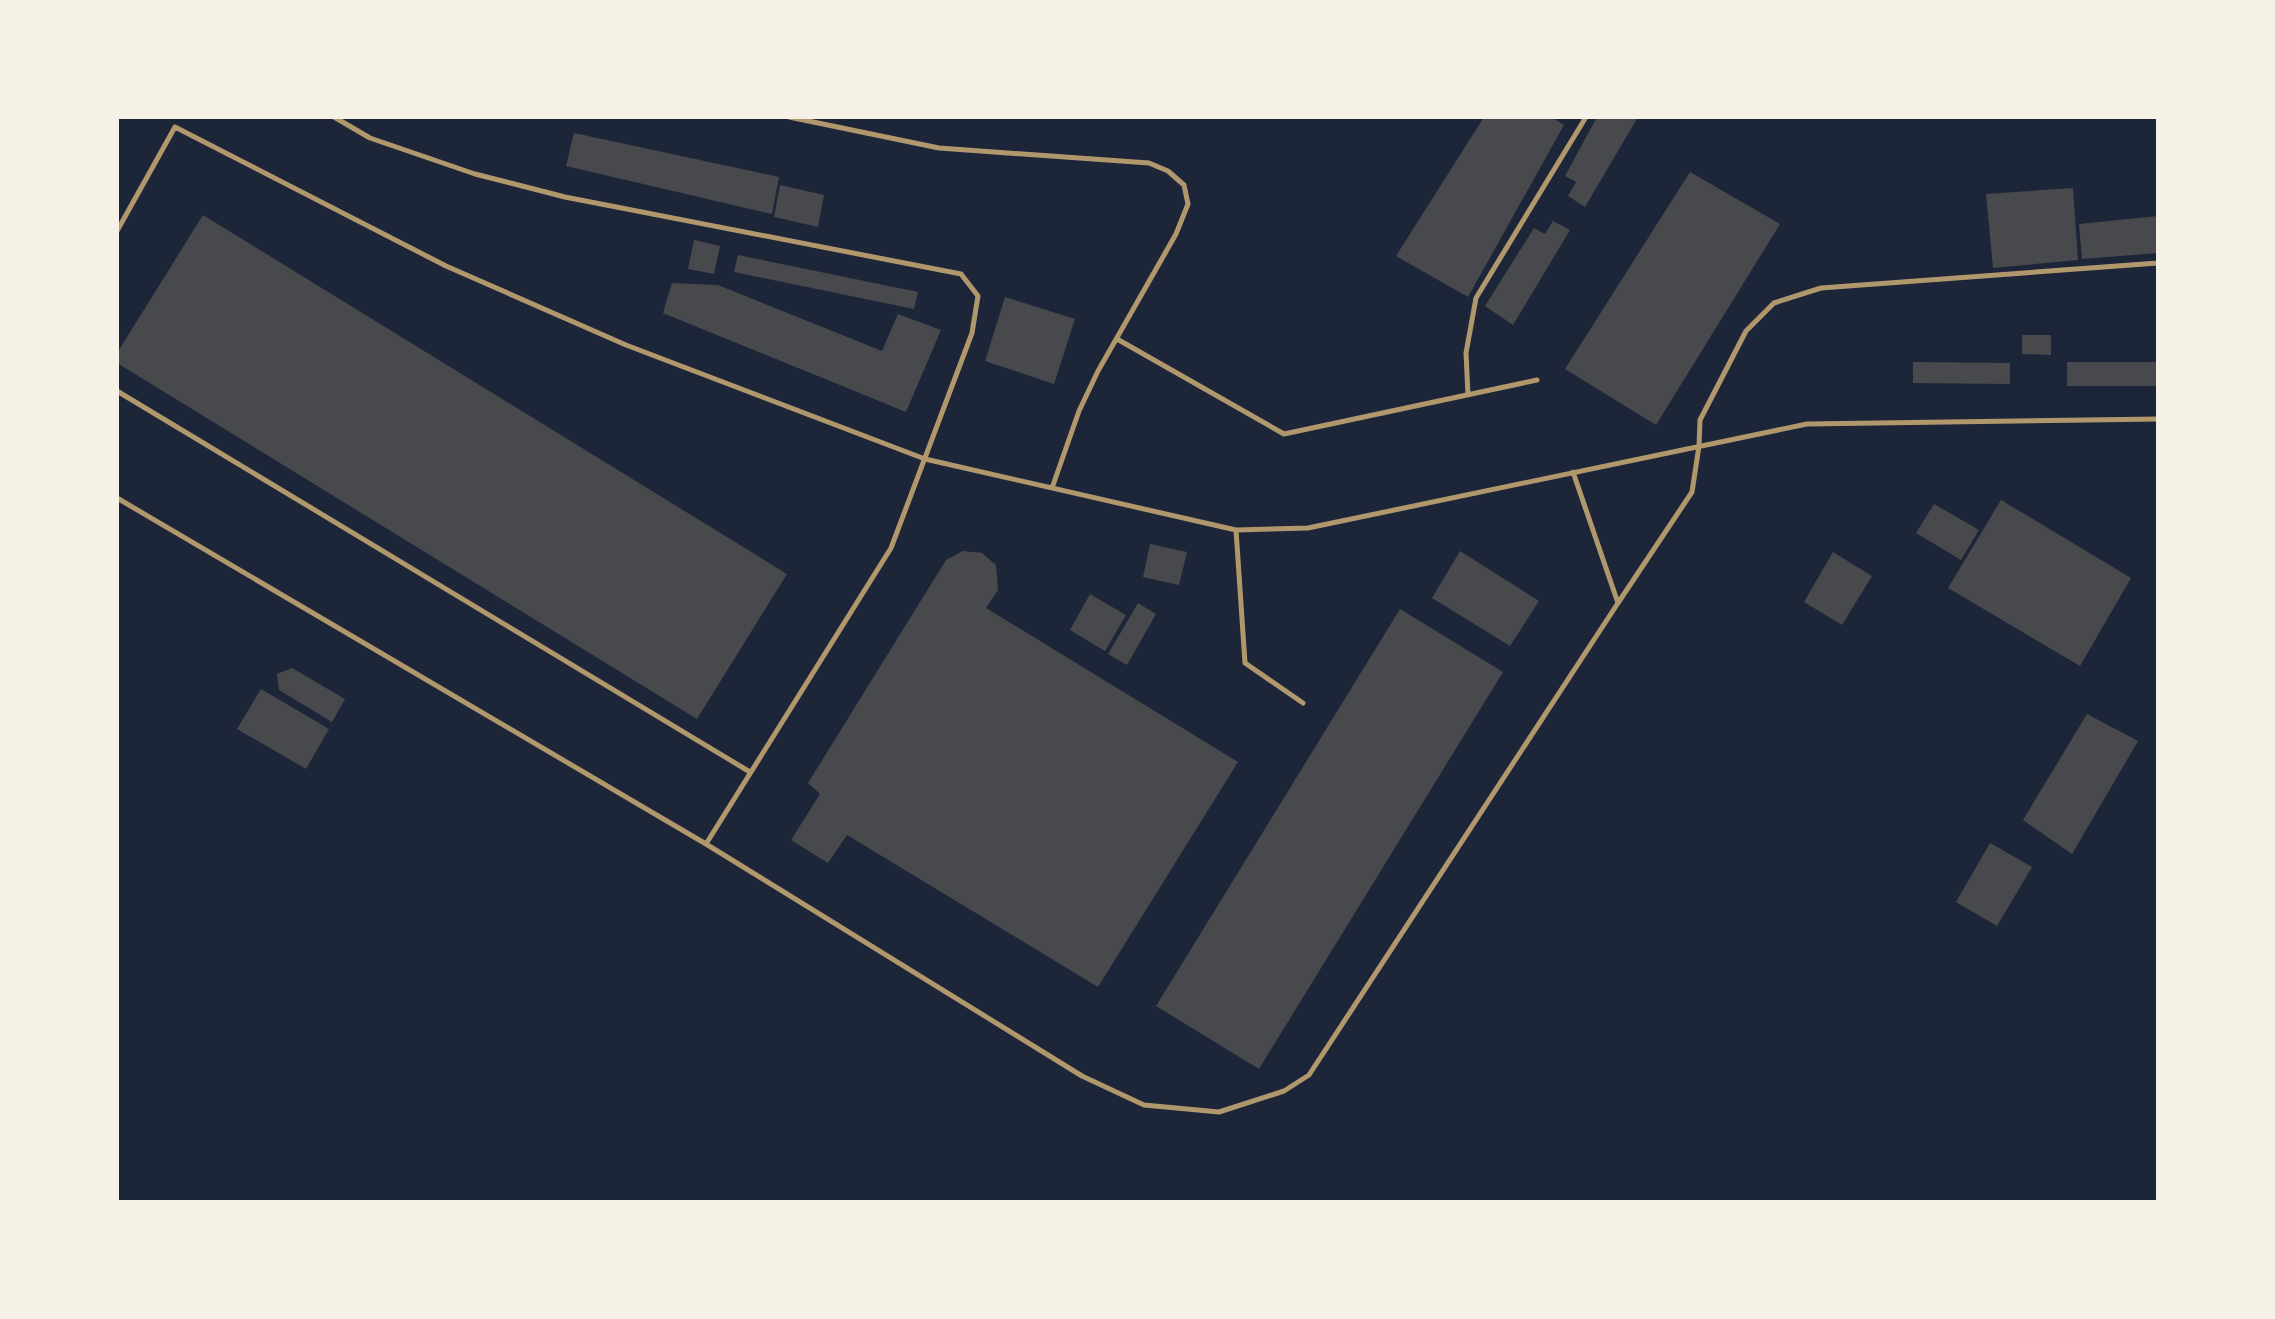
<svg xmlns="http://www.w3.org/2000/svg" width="2275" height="1319" font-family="'DejaVu Sans',sans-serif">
  <rect width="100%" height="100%" fill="#14213d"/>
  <path fill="#1d2539" d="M117,117h2041v1085h-2041z"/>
  <path fill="#48494c" d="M1484,117h67l13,8 -96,172 -72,-41z
    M1597,117h41l-53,90 -17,-11 8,-14 -11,-6z
    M574,133l205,44 -7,37 -206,-48z
    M1690,172l90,52 -124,201 -91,-56z
    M780,185l44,10 -6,32 -44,-10z
    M2073,188l5,72 -85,8 -7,-74z
    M203,215l584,359 -90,145 -580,-356v-10z
    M2158,216v37l-76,6 -3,-35z
    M1553,221l17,9 -57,95 -28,-19 49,-78 11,6z
    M694,240l26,6 -6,28 -26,-5z
    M738,255l180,37 -4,17 -180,-37z
    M672,283l46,2 164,66 16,-37 43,16 -35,82 -243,-99z
    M1005,297l70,22 -21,65 -69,-23z
    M2022,335h29v20l-29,-1z
    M1913,362l97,1v21l-97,-1z
    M2067,362h91v24h-91z
    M2001,500l130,78 -51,88 -132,-78z
    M1934,504l45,26 -18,30 -45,-27z
    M1150,544l37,8 -8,33 -36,-8z
    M963,551l19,2 14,12 2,25 -12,18 252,154 -140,225 -251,-152 -19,28 -37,-23 29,-46 -12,-11 138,-223z
    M1460,551l79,50 -29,45 -78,-48z
    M1833,552l39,24 -30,49 -38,-23z
    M1090,594l36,21 -21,36 -35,-21z
    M1138,603l18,11 -29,51 -19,-11z
    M1400,609l103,63 -244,397 -103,-63z
    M292,668l53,31 -13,23 -53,-32 -2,-16z
    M261,689l68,40 -23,40 -69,-40z
    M2087,714l51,27 -66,113 -49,-34z
    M1990,843l42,24 -35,59 -41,-24z"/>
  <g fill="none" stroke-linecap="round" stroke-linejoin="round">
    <path stroke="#b1986c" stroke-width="5" d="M334,117l36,21 105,36 90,23 396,77 17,22 -6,37 -81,215 -185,296
      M789,117l150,31 210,15 19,8 16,14 4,19 -12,30 -78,137 -19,40 -27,77
      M117,231l58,-104 271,139 180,79 299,114 311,71 72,-2 499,-104 351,-5
      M1117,339l167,95 253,-54
      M117,391l633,381
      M1468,395l-2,-42 10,-55 110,-181
      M117,498l589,346 376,232 62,29 75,7 65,-21 25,-16 309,-472 -45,-131
      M1236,530l9,133 58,40
      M1618,603l74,-111 7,-46 1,-26 46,-89 28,-28 47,-15 337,-25"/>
  </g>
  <rect width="2275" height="1319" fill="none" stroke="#f6f1e7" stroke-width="238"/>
</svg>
